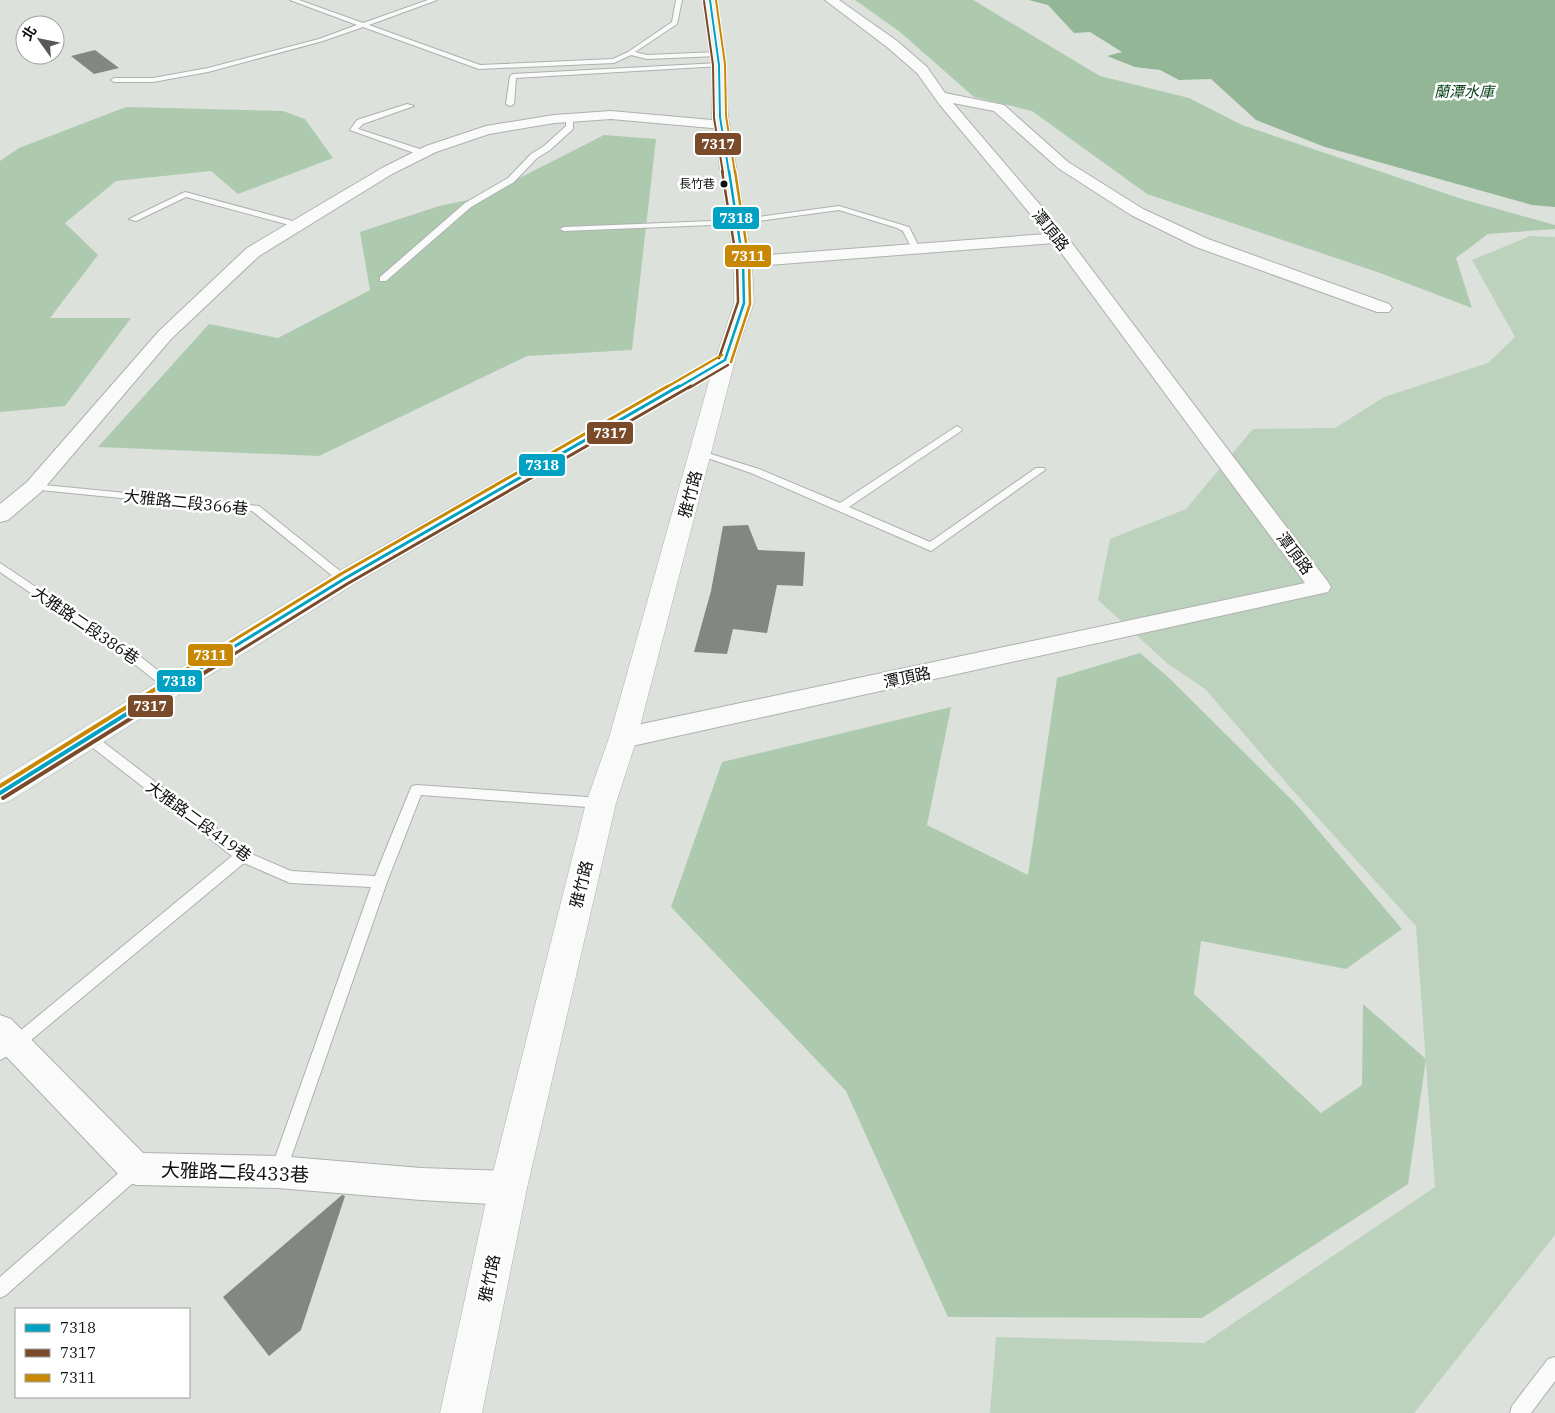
<svg xmlns="http://www.w3.org/2000/svg" width="1555" height="1413" font-family="'IBM Plex Serif','Noto Sans TC',serif">
  <rect width="100%" height="100%" fill="#dce1dc"/>
  <path fill="#bcd2bd" d="M1530,236l25,1v998l-141,178h-424l6,-76 208,6 231,-156 -19,-261 -127,-140 -84,-97 -37,-25 -70,-64 12,-61 76,-30 67,-80 82,-1 49,-31 104,-34 27,-26 -43,-77z"/>
  <path fill="#adcaaf" d="M855,0h118l127,76 89,22 53,27 220,74 93,26v4l-67,5 -32,24 16,50 -92,-35 -233,-79 -115,-83 -58,-14 -74,-65z
    M126,107l157,4 22,8 28,39 -95,36 -27,-23 -95,10 -51,42 33,32 -48,63h81l-66,88 -65,6v-251l19,-13z
    M604,135l52,4 -24,211 -105,6 -208,100 -221,-9 111,-123 69,14 92,-48 -10,-58 79,-26 43,-9z
    M1140,653l27,23 129,128 106,125 -56,40 -145,-28 -7,53 127,119 41,-28 1,-81 63,55 -18,125 -206,134 -254,-1 -102,-226 -175,-184 51,-145 229,-55 -24,118 101,50 29,-197z"/>
  <path fill="#93b696" d="M1029,0h526v207l-23,-2 -207,-58 -69,-27 -45,-41 -32,1 -19,-10 -25,-3 -28,-11 15,-4 -32,-20 -16,1 -26,-28z"/>
  <path fill="#838683" d="M95,50l24,18 -25,6 -23,-18z
    M748,525l10,25 47,2 -2,34 -26,-1 -10,48 -34,-4 -6,25 -33,-2 17,-61 12,-65z
    M342,1195l3,1 -44,134 -32,26 -46,-59z"/>
  <g fill="none" stroke-linecap="round" stroke-linejoin="round">
    <g stroke="#adb1ae" stroke-width="2">
      <path id="service" d="M290,0h9l64,23 65,-23h9l-68,25 111,40 133,-6 15,-7 44,-30 4,-22h6l-5,24 -42,28 12,3 71,-3 3,2 -3,2 -71,3 -16,-4 -17,8 -135,6 -116,-42 -40,14 -115,31 -55,10h-39l-3,-2 3,-2h39l55,-10 111,-29 38,-14z
        M719,63l2,1v2l-205,12 -2,26 -4,2 -4,-2 4,-28 3,-2z
        M407,104l7,2 -51,18 -5,5 68,22v4h-6l-70,-25 7,-10z
        M566,116l7,2v11l-23,21 -13,8 -23,24 -43,25 -85,74h-6v-4l85,-74 43,-25 23,-24 13,-8 22,-20z
        M185,192l115,31 1,2 -4,2 -111,-30 -50,24 -7,-2z
        M839,206l70,21 11,22 -7,2 -10,-20 -6,-3 -58,-18 -102,14 -173,7 -4,-2 4,-2 173,-7z
        M957,426l5,3 -1,2 -112,76 81,35 106,-74h8l1,2 -114,81 -180,-78 -55,-19 5,-3 58,18 81,34z
        M34,484l225,22 91,73 -6,4 -4,-1 -88,-71 -222,-22v-4z
        M0,563l141,94 33,26 2,3 -2,3h-8l-33,-26 -133,-91z
        M89,733l5,2 153,117 44,19 84,5 35,-86 2,-4 5,-1 184,13 5,1 2,4 -2,4 -5,1 -180,-13 -34,87 -101,290 -2,6 -6,2 -6,-2 -2,-6 101,-285 -81,-4 -46,-20 -225,187 -19,10v-15l9,-5 223,-184 -148,-115 -1,-3 1,-3z
        M136,1161l6,2 2,6 -2,6 -136,120 -6,3v-21l130,-114z
        M1555,1357v24l-24,32h-21l2,-7 36,-47z"/>
    </g>
    <g stroke="#adb1ae" stroke-width="2">
      <path id="minor" d="M825,0h14l58,41 30,26 18,26 59,12 64,57 75,47 65,30 181,65 3,4 -3,4h-12l-181,-65 -65,-32 -73,-47 -64,-57 -41,-8 112,131 263,348 3,5 -3,5 -705,156 -9,-3 -4,-7 4,-7 9,-3 682,-145 -251,-340 -311,24 -6,-1 -3,-4 3,-4 6,-1 304,-23 -107,-129 -23,-32 -30,-26z
        M611,111l112,10 7,4 -7,4 -112,-10 -57,4 -65,11 -53,18 -44,22 -133,82 -88,83 -130,153 -33,28 -8,2v-18l27,-22 132,-151 88,-83 135,-80 44,-22 60,-20 68,-11z
        M0,1015l11,4 132,134 135,3 143,12 87,3 12,5 5,12 -5,12 -12,5 -87,-5 -143,-12 -142,-3 -12,-5 -124,-130z"/>
    </g>
    <g stroke="#adb1ae" stroke-width="1">
      <path id="tertiary" d="M725,354l7,2 3,4 -98,378 -21,65 -89,385 -45,225h-42l49,-225 97,-385 23,-65 106,-378 3,-4z"/>
    </g>
    <g stroke="#adb1ae" stroke-width="1">
      <path id="secondary" d="M703,0h14l9,65 2,52 24,145 2,41 -22,61 -379,221 -343,216 -10,3v-25l335,-206 381,-216 18,-54v-41l-22,-145v-52z"/>
    </g>
    <use href="#service" fill="#fafafa" fill-rule="evenodd"/>
    <use href="#minor" fill="#fafafa" fill-rule="evenodd"/>
    <use href="#tertiary" fill="#fafafa" fill-rule="evenodd"/>
    <use href="#secondary" fill="#eef2ef" fill-rule="evenodd"/>
    <g stroke="#fff" stroke-width="4">
      <path id="bus-1-far3" d="M710,0l9,65 1,52 9,56"/>
    </g>
    <g stroke="#fff" stroke-width="5">
      <path id="bus-1-far2" d="M725,360l19,-57 -1,-41 -14,-91
        M677,388l48,-28"/>
    </g>
    <g stroke="#fff" stroke-width="6">
      <path id="bus-1-far1" d="M219,656l125,-77 335,-193"/>
    </g>
    <g stroke="#fff" stroke-width="8">
      <path id="bus-1" d="M0,793l221,-138"/>
    </g>
    <g stroke="#fff" stroke-width="4">
      <path id="bus-2-far3" d="M704,1l9,64 1,53 9,55"/>
    </g>
    <g stroke="#fff" stroke-width="5">
      <path id="bus-2-far2" d="M719,358l19,-56 -1,-39 -15,-92
        M689,388l39,-23"/>
    </g>
    <g stroke="#fff" stroke-width="6">
      <path id="bus-2-far1" d="M231,656l116,-72 344,-198"/>
    </g>
    <g stroke="#fff" stroke-width="8">
      <path id="bus-2" d="M3,798l230,-143"/>
    </g>
    <g stroke="#fff" stroke-width="4">
      <path id="bus-3-far3" d="M716,0l9,64 1,52 9,57"/>
    </g>
    <g stroke="#fff" stroke-width="5">
      <path id="bus-3-far2" d="M731,362l19,-58 -1,-42 -14,-91
        M665,388l57,-33"/>
    </g>
    <g stroke="#fff" stroke-width="6">
      <path id="bus-3-far1" d="M208,656l133,-82 327,-188"/>
    </g>
    <g stroke="#fff" stroke-width="8">
      <path id="bus-3" d="M0,786l210,-131"/>
    </g>
    <use href="#bus-1-far3" stroke="#01a1c4" stroke-width="2"/>
    <use href="#bus-1-far2" stroke="#01a1c4" stroke-width="2.5"/>
    <use href="#bus-1-far1" stroke="#01a1c4" stroke-width="3"/>
    <use href="#bus-1" stroke="#01a1c4" stroke-width="4"/>
    <use href="#bus-2-far3" stroke="#7a4b2a" stroke-width="2"/>
    <use href="#bus-2-far2" stroke="#7a4b2a" stroke-width="2.5"/>
    <use href="#bus-2-far1" stroke="#7a4b2a" stroke-width="3"/>
    <use href="#bus-2" stroke="#7a4b2a" stroke-width="4"/>
    <use href="#bus-3-far3" stroke="#c88803" stroke-width="2"/>
    <use href="#bus-3-far2" stroke="#c88803" stroke-width="2.5"/>
    <use href="#bus-3-far1" stroke="#c88803" stroke-width="3"/>
    <use href="#bus-3" stroke="#c88803" stroke-width="4"/>
  </g>
  <circle fill="#0e100e" stroke="#fff" stroke-width="2" cx="724" cy="184" r="4.5"/>
  <g text-anchor="middle" stroke-width="5" stroke-linejoin="round" paint-order="stroke">
    <g font-size="12" fill="#0e100e" stroke="#fff" text-anchor="end">
      <text x="715" y="188">長竹巷</text>
    </g>
    <g font-size="15" font-style="italic" fill="#043d12" stroke="#fff">
      <text x="1464" y="97">蘭潭水庫</text>
    </g>
    <g font-size="16" fill="#0e100e" stroke="#fff">
      <text transform="translate(1051 230) rotate(51)" y="6">潭頂路</text>
      <text transform="translate(690 494) rotate(-75)" y="6">雅竹路</text>
      <text transform="translate(186 502) rotate(6)" y="6">大雅路二段366巷</text>
      <text transform="translate(1295 553) rotate(53)" y="6">潭頂路</text>
      <text transform="translate(86 625) rotate(34)" y="6">大雅路二段386巷</text>
      <text transform="translate(907 677) rotate(-12)" y="6">潭頂路</text>
      <text transform="translate(199 821) rotate(36)" y="6">大雅路二段419巷</text>
      <text transform="translate(581 884) rotate(-76)" y="6">雅竹路</text>
      <text transform="translate(489 1278) rotate(-78)" y="6">雅竹路</text>
    </g>
    <g font-size="19" fill="#0e100e" stroke="#fff">
      <text transform="translate(235 1172) rotate(2)" y="7">大雅路二段433巷</text>
    </g>
  </g>
  <g stroke="#fff" stroke-width="2">
    <rect x="694" y="132" width="48" height="24" rx="5" fill="#7a4b2a"/>
    <rect x="712" y="206" width="48" height="24" rx="5" fill="#01a1c4"/>
    <rect x="724" y="244" width="48" height="24" rx="5" fill="#c88803"/>
    <rect x="586" y="421" width="48" height="24" rx="5" fill="#7a4b2a"/>
    <rect x="518" y="453" width="48" height="24" rx="5" fill="#01a1c4"/>
    <rect x="187" y="643" width="47" height="24" rx="5" fill="#c88803"/>
    <rect x="156" y="669" width="47" height="24" rx="5" fill="#01a1c4"/>
    <rect x="127" y="694" width="47" height="24" rx="5" fill="#7a4b2a"/>
  </g>
  <g font-size="14" text-anchor="middle" font-weight="bold" fill="#fff">
    <text x="718" y="149">7317</text>
    <text x="736" y="223">7318</text>
    <text x="748" y="261">7311</text>
    <text x="610" y="438">7317</text>
    <text x="542" y="470">7318</text>
    <text x="210" y="660">7311</text>
    <text x="179" y="686">7318</text>
    <text x="150" y="711">7317</text>
  </g>
  <rect x="15" y="1308" width="175" height="90" fill="#ffffff" stroke="#9f9f9f"/>
  <rect x="25" y="1324" width="25" height="8" fill="#01a1c4" stroke="#9f9f9f"/>
  <text x="60" y="1333" font-size="15" fill="#0e100e">7318</text>
  <rect x="25" y="1349" width="25" height="8" fill="#7a4b2a" stroke="#9f9f9f"/>
  <text x="60" y="1358" font-size="15" fill="#0e100e">7317</text>
  <rect x="25" y="1374" width="25" height="8" fill="#c88803" stroke="#9f9f9f"/>
  <text x="60" y="1383" font-size="15" fill="#0e100e">7311</text>
  <g transform="translate(40 40) rotate(303)"><circle r="24" fill="#ffffff" stroke="#9f9f9f"/>
  <path d="M0-4L9 19L0 12L-9 19Z" fill="#565956"/>
  <text y="-8" font-size="14" font-weight="bold" text-anchor="middle" fill="#0e100e">北</text>
  </g>
</svg>
